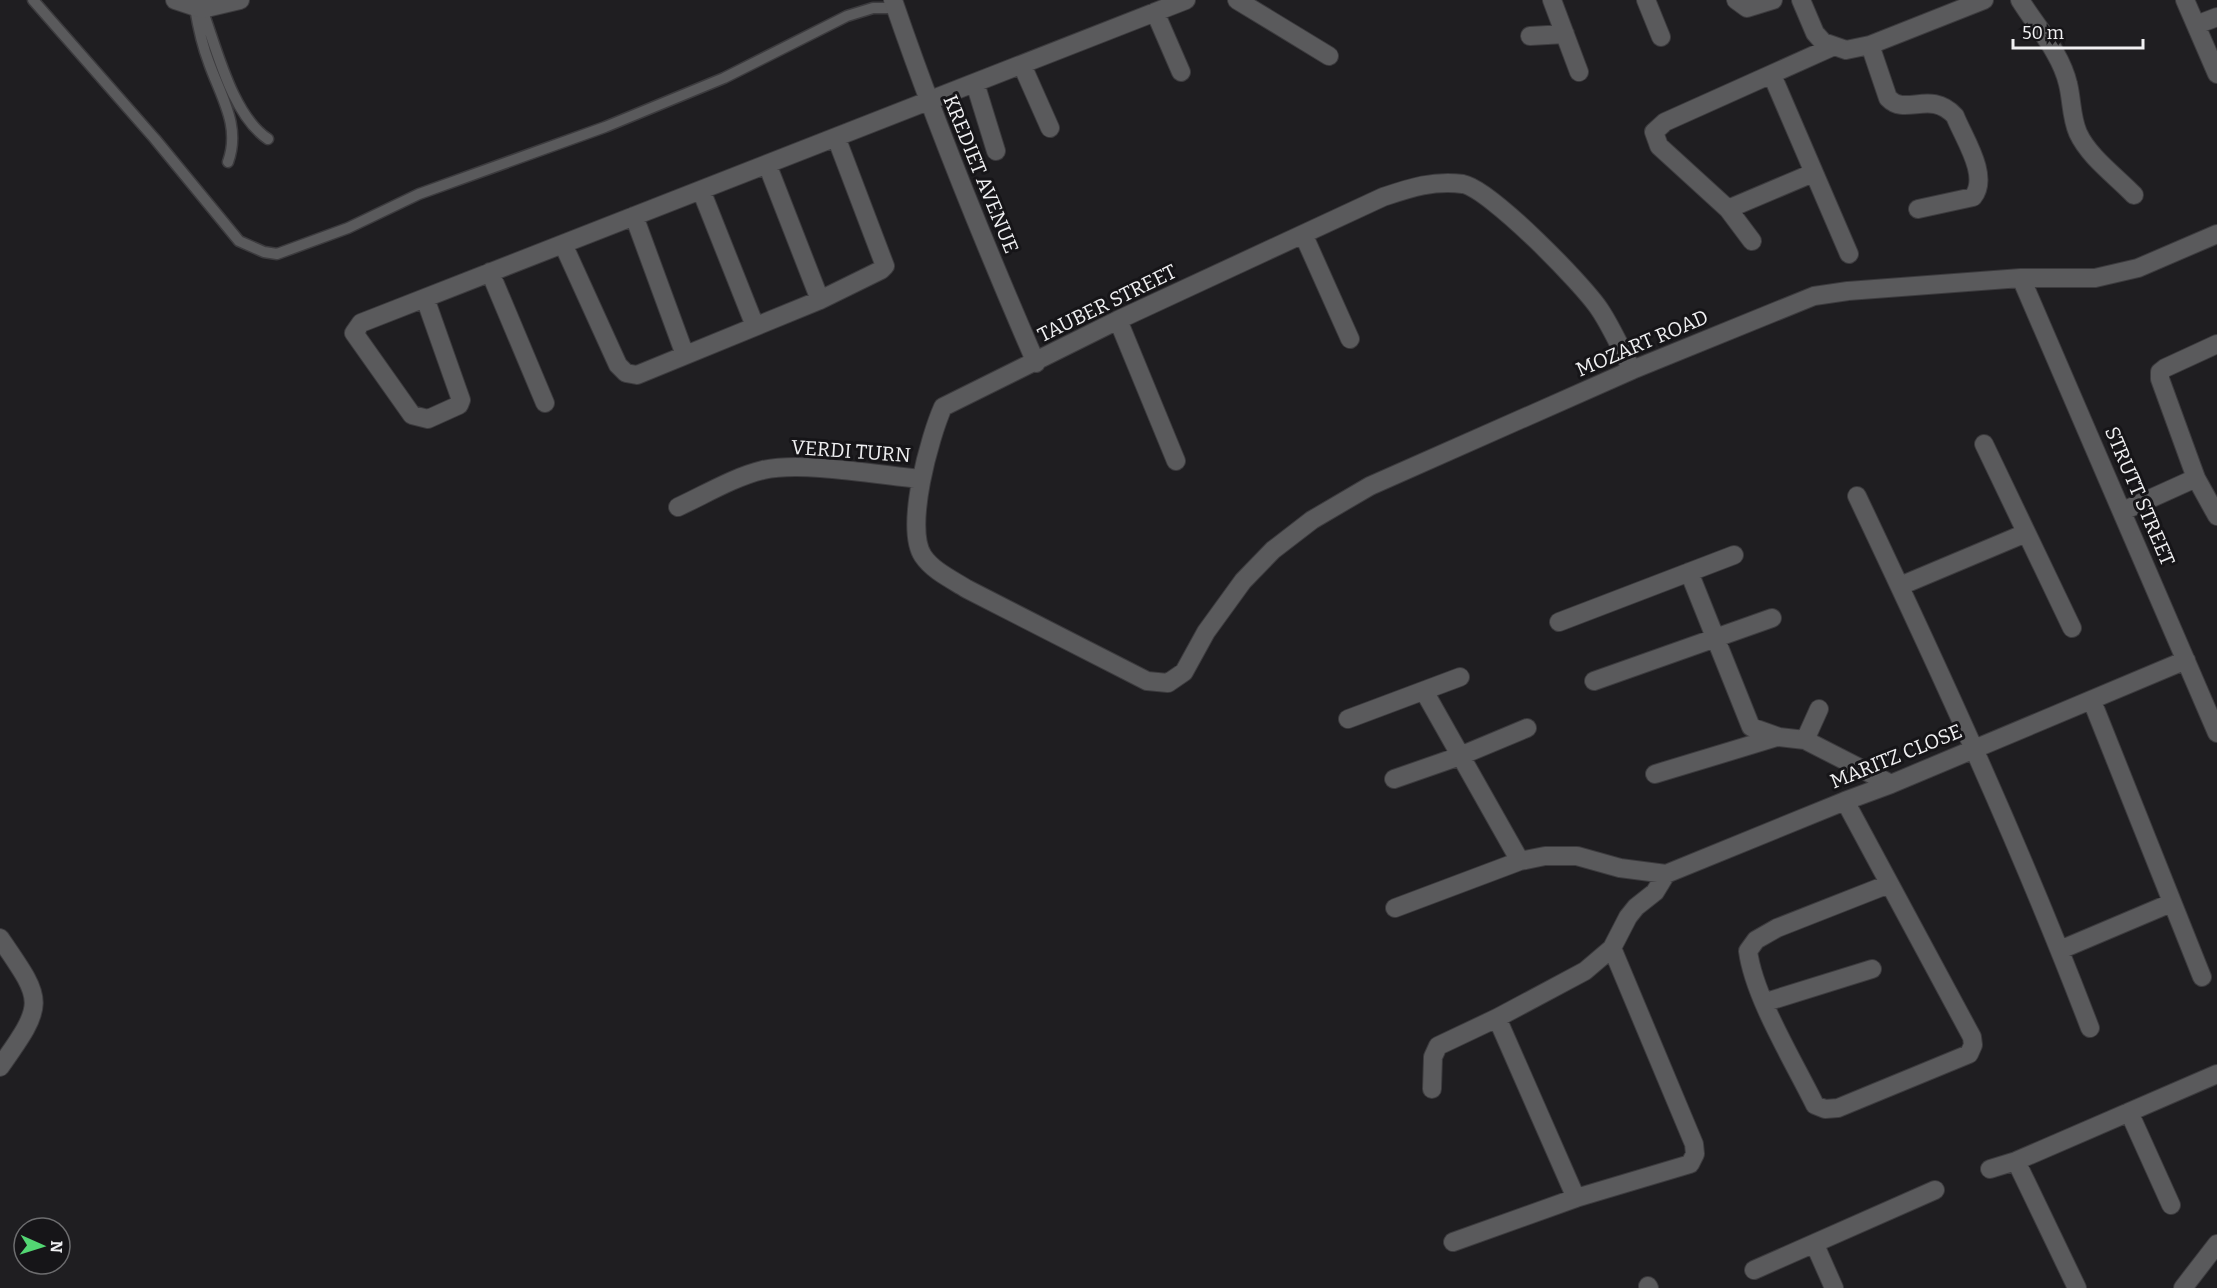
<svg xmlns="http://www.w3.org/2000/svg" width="2217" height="1288" font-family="Bitter,serif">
  <rect width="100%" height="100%" fill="#1f1e21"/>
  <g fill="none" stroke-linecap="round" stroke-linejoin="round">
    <g stroke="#3c3b3e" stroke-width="13">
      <path id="lane" d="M33,0l122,139 84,102 25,11 13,2 71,-26 71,-34 186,-67 119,-49 123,-62 26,-8h22
        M195,8c3,18 7,37 14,55 12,34 32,63 19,99
        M202,9c15,40 30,106 66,130"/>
    </g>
    <g stroke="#3c3b3e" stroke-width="20">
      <path id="street" d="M175,0l27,9 38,-9
        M893,0c42,123 91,243 143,363
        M1237,0l92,56
        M1552,0l27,72
        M1646,0l15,37
        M1736,0l11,8 26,-8
        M1801,0l14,33 8,9 23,8 24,-5 114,-45
        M2020,0c16,26 41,53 48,84 4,16 3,33 10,49 11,24 38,43 56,62
        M2185,0l32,74
        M1155,12l26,60
        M2196,25l21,-8
        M1530,36l35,-2
        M1870,45l18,53c18,19 42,-9 67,18 8,21 35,60 18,81l-55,12
        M1022,65l28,63
        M1772,75l77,179
        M975,83l21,68
        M767,164l53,136
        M701,190l54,136
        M1728,209l85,-36
        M634,216l51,139
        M1304,236l46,103
        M1752,241l-24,-32 -69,-63 -5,-14 11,-10 167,-75
        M563,244l55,121 8,8 11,2 183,-75 61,-30 4,-4 -49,-129
        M490,272l55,131
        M2021,278l196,455
        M425,298l36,102 -2,5 -31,14 -16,-4 -58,-82 7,-10 825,-323
        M1118,320l58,141
        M2217,344l-52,24 -5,4v7l36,99 21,38
        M1632,370c-10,-19 -20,-42 -32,-60 -17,-26 -110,-121 -137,-126 -30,-4 -53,4 -80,13l-265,123 -175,87c-13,29 -39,121 -20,149 10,15 30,24 44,33l180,92 21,2 16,-11 22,-40 37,-51 30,-31 39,-30 58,-34 262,-116 182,-74 34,-5 173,-13h74l43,-10 79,-34
        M1984,444l88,184
        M1857,496c83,175 164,351 233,532
        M678,507c28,-13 56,-30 85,-37 39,-9 116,5 158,9
        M2123,511l73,-33
        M1689,572l62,155 28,10 26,3 86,44
        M1900,586l126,-53
        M1559,622l175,-67
        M1594,681l178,-63
        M1424,691l96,170
        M2092,701l110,276
        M1348,719l112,-42
        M1805,740l14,-31
        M1655,774l122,-37
        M1394,779l66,-23 67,-28
        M1845,801l127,236 1,8 -4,9 -131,54 -13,1 -10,-4c-21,-43 -61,-108 -67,-154l8,-11 21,-12 112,-44
        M1395,908l125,-47 25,-5h32l43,12 46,6 179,-73 46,-17 295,-124
        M0,938c44,64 46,64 0,129
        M2060,950l111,-47
        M1766,1002l106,-33
        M1497,1018l79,180
        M1432,1089l1,-32 5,-11 59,-28 88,-47 27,-23 16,-31 8,-10 19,-15 11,-18
        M2129,1112l42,93
        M2016,1161l61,127
        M1990,1169l26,-8 201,-87
        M1453,1242l123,-44 114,-34 5,-10 -1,-10 -82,-196
        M1815,1245l19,43
        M1754,1270l181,-80
        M1648,1286l1,2
        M2183,1288l34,-44"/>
    </g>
    <use href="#lane" stroke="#5a5a5c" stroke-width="10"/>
    <use href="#street" stroke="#5a5a5c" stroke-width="18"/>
  </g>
  <g text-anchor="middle" stroke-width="6" stroke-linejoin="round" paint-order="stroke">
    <g font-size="20" fill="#f0f0f2" stroke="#161518">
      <text transform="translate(981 174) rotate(68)" y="7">KREDIET AVENUE</text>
      <text transform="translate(1107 303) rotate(-26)" y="7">TAUBER STREET</text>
      <text transform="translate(1642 343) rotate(-23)" y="7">MOZART ROAD</text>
      <text transform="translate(851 451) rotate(4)" y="7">VERDI TURN</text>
      <text transform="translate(2140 496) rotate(67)" y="7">STRUTT STREET</text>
      <text transform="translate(1896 756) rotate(-22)" y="7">MARITZ CLOSE</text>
    </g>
  </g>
  <g transform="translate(42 1246) rotate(93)"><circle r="28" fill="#161518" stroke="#6d6d6f" stroke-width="1.5"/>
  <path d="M0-4.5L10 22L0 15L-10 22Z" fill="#53d673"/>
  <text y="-9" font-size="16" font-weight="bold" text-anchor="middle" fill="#f0f0f2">N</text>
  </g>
  <path d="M2013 39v9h130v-9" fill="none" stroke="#f0f0f2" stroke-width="3"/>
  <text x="2022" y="39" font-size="18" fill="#f0f0f2" stroke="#161518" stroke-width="4.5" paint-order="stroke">50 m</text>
</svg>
